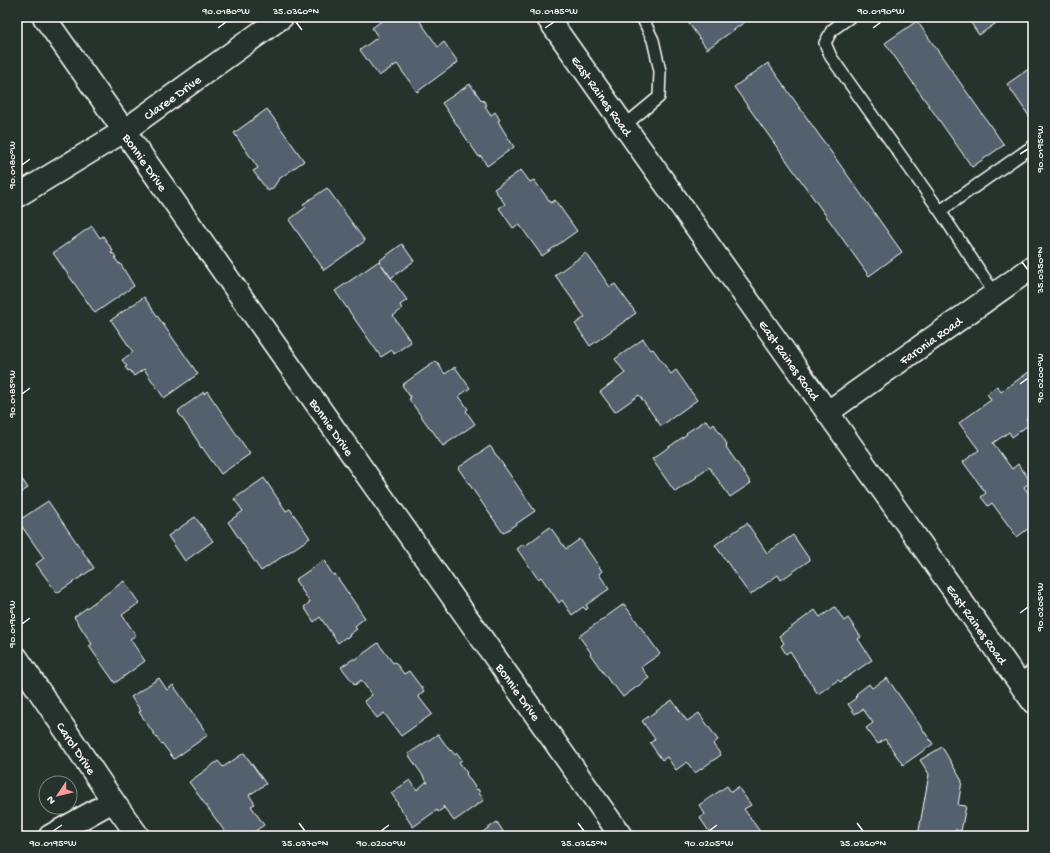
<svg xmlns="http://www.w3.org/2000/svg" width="1050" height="853" font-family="'Gochi Hand',sans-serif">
  <rect width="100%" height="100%" fill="#26332d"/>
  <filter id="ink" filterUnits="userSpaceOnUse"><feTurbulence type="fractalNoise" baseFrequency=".025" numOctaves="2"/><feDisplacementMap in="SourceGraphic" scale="8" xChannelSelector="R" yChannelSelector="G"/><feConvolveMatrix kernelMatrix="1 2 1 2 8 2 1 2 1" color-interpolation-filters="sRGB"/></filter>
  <g filter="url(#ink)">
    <path fill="#54616e" stroke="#fff" d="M387,17h30l21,30 6,-5 14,20 -41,30 -20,-28 -18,12 -19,-26 18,-13 -6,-9z
      M686,17h66l-45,32 -22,-31z
      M967,17h38l-26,18z
      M917,21l87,124 -32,22 -87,-124z
      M768,63l134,189 -33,24 -135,-189z
      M1033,66v47l-4,3 -22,-32z
      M470,84l12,17 1,-1 4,5 -2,1 6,9 4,-3 5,8 -2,1 4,7 12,19 -27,19 -6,-10 -2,1 -37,-54z
      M267,109l37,52 -25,18 -6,9 -5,3 -15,-20 5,-3 -24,-35z
      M521,170l9,12 4,-2 17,23 4,-3 22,31 -35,25 -23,-32 -6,4 -14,-20 6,-4 -11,-15z
      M327,188l38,53 -41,29 -35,-50 17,-13 -3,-3z
      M92,226l8,12 3,-2 10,15 -2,2 1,1 1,-1 3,4 -1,1 4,6 1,-1 14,23 -39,27 -42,-60z
      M402,244l12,17 -23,17 -12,-17z
      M586,253l24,34 5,-3 21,29 -46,33 -15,-22 10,-7 -30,-42z
      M379,261l28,39 -7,5 2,4 -9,7 18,26 -17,12 -2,-4 -11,7 -46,-66z
      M144,297l54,77 -34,24 -20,-29 -10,7 -4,-6 -2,1 -3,-4 2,-1 -5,-6 11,-8 -22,-32z
      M643,339l8,11 2,-1 18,25 5,-4 21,30 -36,26 -22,-31 -24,17 -15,-20 25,-19 -10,-14z
      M436,361l9,13 10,-7 15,21 -11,8 9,13 -2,2 9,13 -32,22 -11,-16h-1l-22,-31 2,-1 -9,-13z
      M1033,369v45l-7,5 4,5 -18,13 -3,-5 -16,11 19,26 6,-5 13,18 -7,5 9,12v26l-16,12 -25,-34 -4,3 -7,-9 5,-4 -23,-31 16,-12 -20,-27 32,-23 -4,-6 10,-8 4,6z
      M207,391l43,63 -29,20 -19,-27 -1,1 -2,-4v-1l-21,-31 1,-1v-1l25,-18v2z
      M706,420l5,7 3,-3 13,20 -1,1 1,1 -1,1 25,36 -21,14 -21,-30 -13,9 1,1 -22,15 -23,-33 35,-25 -1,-1z
      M490,446l45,65 -32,22 -45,-65z
      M17,472l11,16 -11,7z
      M264,478l22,33 4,-2 20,29 -49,33 -33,-49 15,-11 -9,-12z
      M48,501l46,67 -37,25 -21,-29 8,-6 -26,-37z
      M195,517l18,24 -28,20 -17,-25z
      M747,523l20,30 26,-18 17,25 -29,20 -3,-5 -28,20 -35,-50z
      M550,527l16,22 14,-10 22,32 -3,3 10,15 -23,16 2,3 -2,2 -3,-3 -11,8 -10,-15 -3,3 -18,-26 -3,2 -21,-30 6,-5 2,2z
      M324,560l3,3 -1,1 7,11 2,-1 30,44 -9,7v1l-1,1 2,2 -8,6 1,1 -4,2v-1l-8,6 -18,-26 -6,5 -10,-15 6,-5 -15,-22z
      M124,581l15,22 -17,12 14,20 -6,4 15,22 -30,22 -26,-37 3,-2 -18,-27z
      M624,604l36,50 -19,13 8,11 -26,19 -10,-13 -1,1 -22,-31 1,-1 -12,-17z
      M835,607l9,14 4,-3 13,19 -3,2 14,21 -32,22 -2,-2 -20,14 -20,-29h1l-9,-14 -4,3 -5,-8 3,-3 -5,-7 36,-26 5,7z
      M378,643l15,20 2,-1 9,12 5,-3 15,20 -6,5 14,18 -31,22 -17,-23 -7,5 -13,-17 8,-6 -11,-15 -6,5 -14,-18 12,-8h3z
      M159,678l8,12 6,-5 35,50 -34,24 -12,-16 -1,1 -22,-32 2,-1 -10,-14z
      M887,678l46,66 -30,21 -18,-26 -7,5 -12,-16 7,-5 -10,-14 -8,5 -7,-10 8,-6 -1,-1 2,-2 -1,-1 13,-10 3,4z
      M672,700l15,21 12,-8 19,27 -5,4 8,11 -26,18 -8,-11 -11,8 -9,-13 -5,3 -12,-17 5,-4 -13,-18z
      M438,734l12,17 1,-1 4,5 2,-2 5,7 -3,2 8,11 -1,1 11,16 1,-1 2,4h-1l5,7 -30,21 -11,-15 1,2 -6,4 -1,-2 -24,17 -16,-24h1l-7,-10 19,-13 7,10 9,-8 1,1h1l-20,-29z
      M942,747l20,34 -4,24 8,1 -5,25 -6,-1 -2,6h-35l11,-62 -9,-14z
      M244,753l22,31 -17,11 6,9 -4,2 13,19 -16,11h-20l-39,-54 29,-21 5,6z
      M727,786l4,6 7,-5 13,18 -7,4 19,27h-51l-12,-18 5,-4 -6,-9z
      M497,822l9,14h-29z"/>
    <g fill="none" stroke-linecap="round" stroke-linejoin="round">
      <g stroke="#fff" stroke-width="14">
        <path id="lane" d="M850,17l-18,13 -7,13 6,14 109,154 55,83
          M624,126l35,-29 1,-26 -7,-31 -11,-23
          M940,211l93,-65
          M1018,680l15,-10"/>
      </g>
      <g stroke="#fff" stroke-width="25">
        <g id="street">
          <path id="s1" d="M44,17l577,819"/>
          <path id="s2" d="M17,196l107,-65 158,-114"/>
          <path id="s3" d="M17,658l96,143 25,35"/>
          <path d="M50,836l63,-35"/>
        </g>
      </g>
      <g stroke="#fff" stroke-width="25">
        <g id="secondary">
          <path id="s4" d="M547,17l486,685"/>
          <path id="s5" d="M828,412l205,-145"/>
        </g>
      </g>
      <use href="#lane" stroke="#26332d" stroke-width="11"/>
      <use href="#street" stroke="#26332d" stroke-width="22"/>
      <use href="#secondary" stroke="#26332d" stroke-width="22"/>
    </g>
  </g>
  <path fill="none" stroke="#fff" stroke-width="1.5" d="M296,22l6,8M218,28l8,-6M545,28l9,-6M873,28l8,-6M1020,154l8,-5M22,165l8,-6M1022,262l6,8M1020,384l8,-6M22,394l8,-6M1020,613l8,-6M22,624l8,-6M299,823l6,8M578,823l6,8M857,823l6,8M53,831l9,-6M381,831l8,-6M709,831l8,-6"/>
  <g text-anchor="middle" stroke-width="3.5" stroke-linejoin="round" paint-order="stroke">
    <g font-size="13" fill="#fff" stroke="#26332d">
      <text dy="5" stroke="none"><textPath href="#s4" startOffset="96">East Raines Road</textPath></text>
      <text dy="5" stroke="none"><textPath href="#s2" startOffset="184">Claree Drive</textPath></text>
      <text dy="5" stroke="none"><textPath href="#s1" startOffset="177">Bonnie Drive</textPath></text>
      <text dy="5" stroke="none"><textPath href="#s5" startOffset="125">Faronia Road</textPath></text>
      <text dy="5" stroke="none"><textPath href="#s4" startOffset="420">East Raines Road</textPath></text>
      <text dy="5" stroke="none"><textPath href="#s1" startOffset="501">Bonnie Drive</textPath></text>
      <text dy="5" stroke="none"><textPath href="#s4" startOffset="744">East Raines Road</textPath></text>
      <text dy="5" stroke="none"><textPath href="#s1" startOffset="825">Bonnie Drive</textPath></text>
      <text dy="5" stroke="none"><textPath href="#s3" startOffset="108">Carol Drive</textPath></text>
    </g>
  </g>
  <rect width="1050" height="853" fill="none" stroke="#26332d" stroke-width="44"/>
  <g transform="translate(58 795) rotate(235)"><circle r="19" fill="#26332d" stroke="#7d8581"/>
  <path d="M0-3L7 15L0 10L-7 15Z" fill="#ff9aa2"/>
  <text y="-6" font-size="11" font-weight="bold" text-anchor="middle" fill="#ffffff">N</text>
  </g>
  <rect x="22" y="22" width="1006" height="809" fill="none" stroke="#fff" stroke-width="1.5"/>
  <g font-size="10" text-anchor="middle" fill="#fff">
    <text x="226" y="14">90.0180°W</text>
    <text x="296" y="14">35.0360°N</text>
    <text x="554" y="14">90.0185°W</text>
    <text x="881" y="14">90.0190°W</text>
    <text transform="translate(1039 149) rotate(-90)" y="4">90.0195°W</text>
    <text transform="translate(11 165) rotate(-90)" y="4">90.0180°W</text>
    <text transform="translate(1039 270) rotate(-90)" y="4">35.0350°N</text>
    <text transform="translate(1039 378) rotate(-90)" y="4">90.0200°W</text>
    <text transform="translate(11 394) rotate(-90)" y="4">90.0185°W</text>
    <text transform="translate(1039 607) rotate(-90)" y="4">90.0205°W</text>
    <text transform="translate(11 624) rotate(-90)" y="4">90.0190°W</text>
    <text x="53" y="846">90.0195°W</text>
    <text x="305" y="846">35.0370°N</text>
    <text x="381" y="846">90.0200°W</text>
    <text x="584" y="846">35.0365°N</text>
    <text x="709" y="846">90.0205°W</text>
    <text x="863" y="846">35.0360°N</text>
  </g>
</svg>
